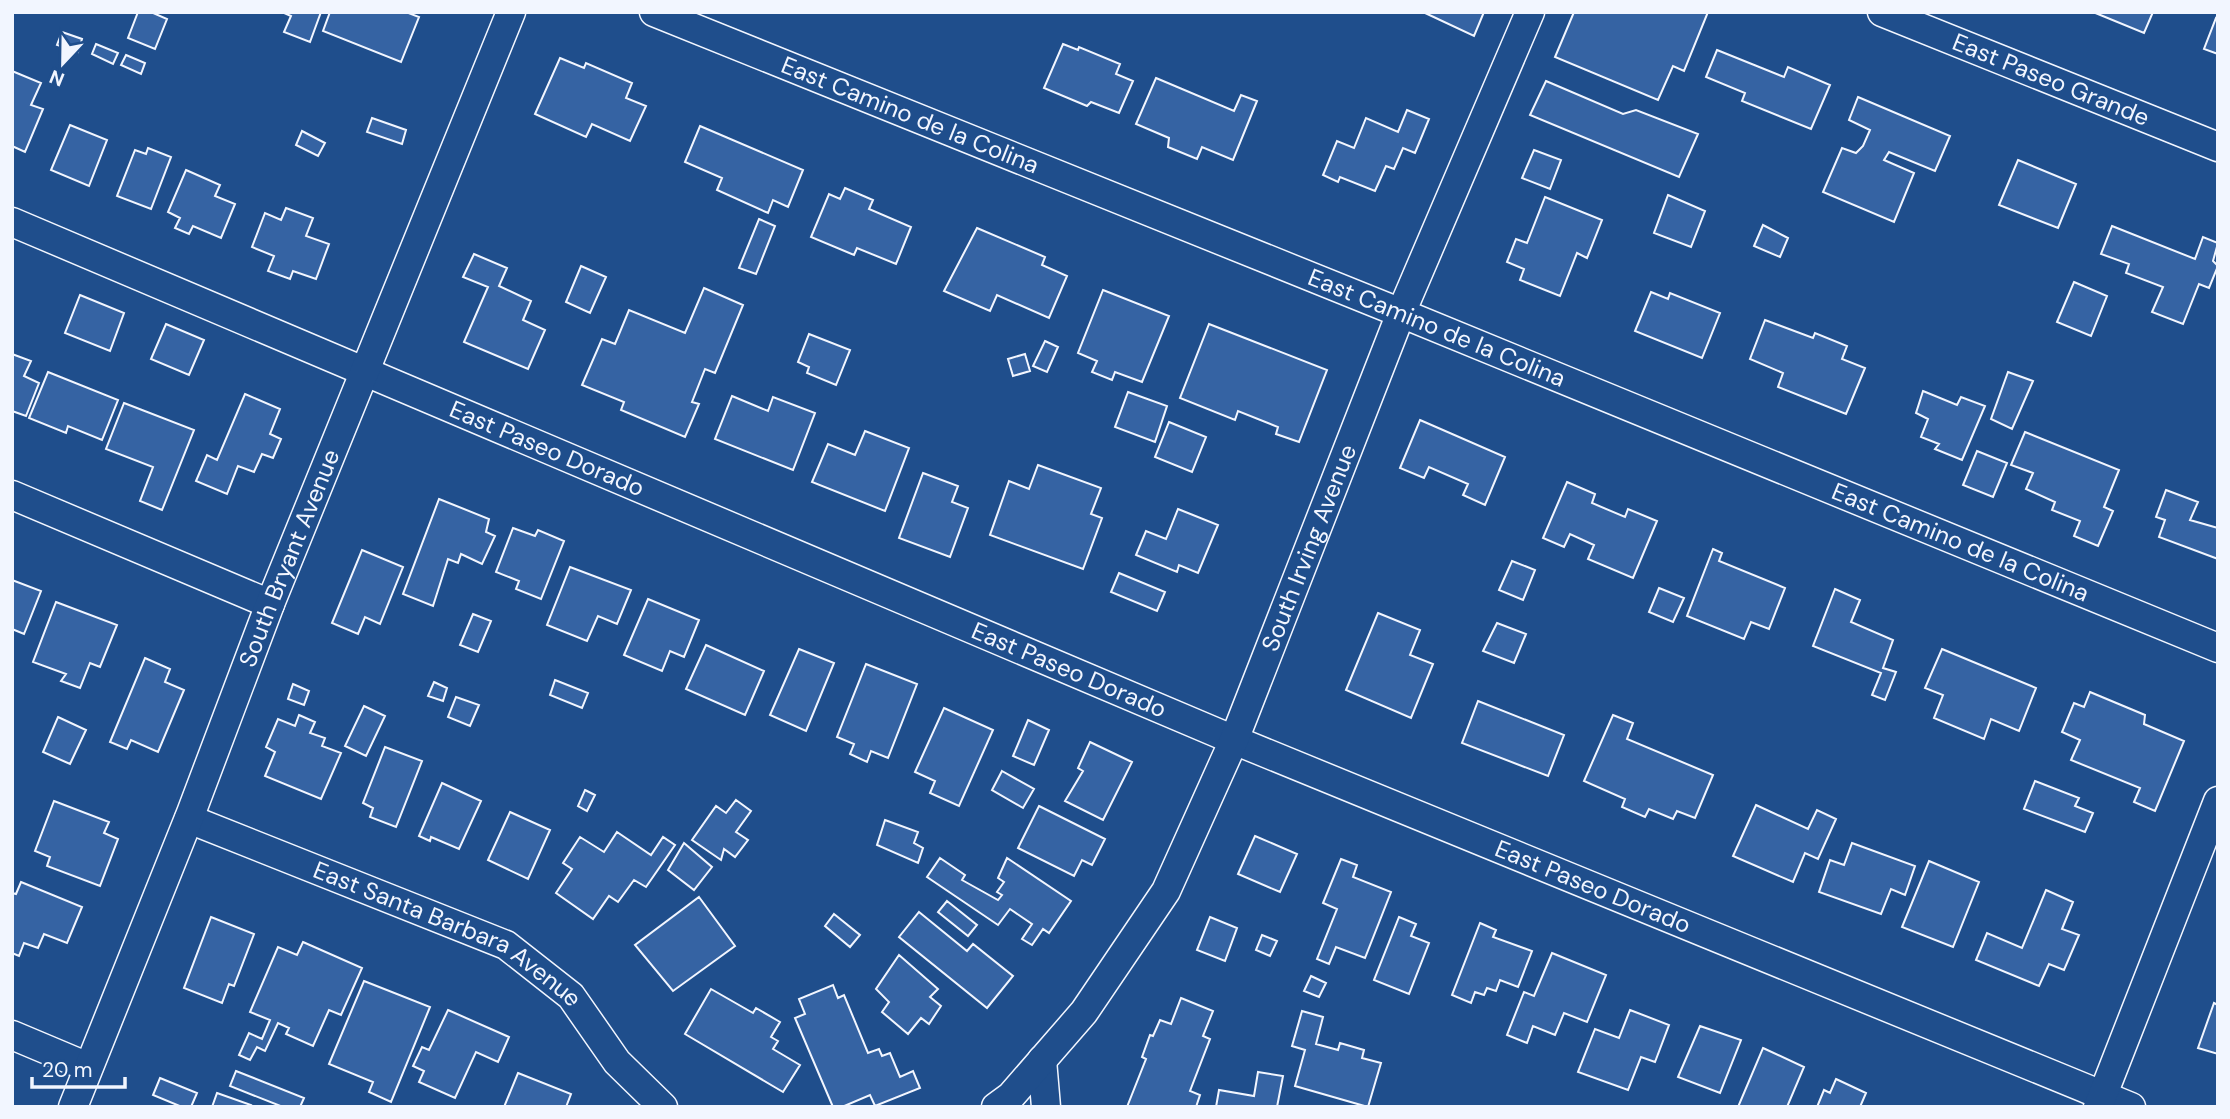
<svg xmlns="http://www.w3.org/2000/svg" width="2230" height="1119" font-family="'DM Sans',sans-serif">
  <rect width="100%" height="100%" fill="#1f4e8c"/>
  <path fill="#3563a3" stroke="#f2f6ff" stroke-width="2" d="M138,12h13l16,7 -12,30 -27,-11z
    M282,12h39l-11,30 -26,-10 7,-16z
    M330,12h76l13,5 -18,45 -78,-31z
    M1423,12h61l-10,24z
    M1574,12h134l-24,59 -11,-5 -15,34 -103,-43z
    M2093,12h60l-9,21z
    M2216,18l2,1v35l-14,-5z
    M62,32l20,7 -4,13 -21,-7z
    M96,44l22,9 -5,11 -21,-10z
    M1063,44l15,6 1,-3 41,17 -4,10 17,7 -14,32 -28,-11 -4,4 -43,-18z
    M1717,50l67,27 4,-10 42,18 -19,44 -69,-28 3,-8 -39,-16z
    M126,55l19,8 -4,11 -20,-9z
    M560,58l24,10 2,-5 46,20 -6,15 20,8 -16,35 -38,-17 -6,13 -51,-23z
    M12,71l29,12 -10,22 12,4 -18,43 -13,-6z
    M1156,78l78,33 7,-16 16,6 -24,59 -31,-13 -5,12 -29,-12 1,-9 -33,-14z
    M1546,81l77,33 13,-4 62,24 -19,43 -149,-62z
    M1858,97l92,39 -15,35 -46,-19 -5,8 30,13 -20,49 -71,-30 19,-44 14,5 7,-7 7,-16 -21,-10z
    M1407,110l22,9 -14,34 -12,-5 -9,21 -8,-3 -11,25 -35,-14 -2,5 -15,-7 14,-34 17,7 12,-30 32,14z
    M372,118l34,12 -4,14 -35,-12z
    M70,125l37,15 -18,46 -38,-16z
    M700,126l103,44 -15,37 -15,-7 -5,13 -51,-23 5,-12 -37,-16z
    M302,131l23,12 -7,13 -22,-11z
    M148,148l23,9 -20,52 -34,-13 18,-46 11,4z
    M1534,150l27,10 -11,29 -28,-11z
    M2018,160l58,24 -18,44 -59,-23z
    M186,170l34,15 -5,11 20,8 -14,34 -28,-12 -4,8 -14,-6 5,-10 -12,-6z
    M845,188l28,12 -4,9 42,18 -15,37 -39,-16 -3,7 -43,-18 18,-43 11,5z
    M1668,195l37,16 -14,36 -37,-14z
    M1545,197l57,23 -15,38 -10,-5 -17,43 -40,-16 4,-11 -17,-7 9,-23 11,4z
    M286,208l27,10 -7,18 23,8 -13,35 -23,-8 -3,8 -22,-8 6,-15 -22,-9 13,-34 16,7z
    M759,219l16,7 -19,48 -17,-6z
    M1763,225l25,13 -8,19 -26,-11z
    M2112,226l83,33 8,-22 15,6 -5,18 5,5 -9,22 -10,-4 -16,40 -31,-12 11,-25 -37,-14 3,-9 -28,-10z
    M977,228l68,29 -3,8 25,11 -18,42 -52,-23 -7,16 -46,-20z
    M474,254l33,14 -8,18 32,15 -8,19 22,10 -17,39 -64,-27 24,-55 -25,-10z
    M581,266l25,11 -16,36 -24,-11z
    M2074,282l33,14 -16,40 -34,-14z
    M704,288l39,17 -28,68 -10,-4 -13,33 7,2 -14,33 -64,-27 3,-8 -42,-17 20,-46 13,5 14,-34 56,23z
    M1103,290l66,26 -27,66 -27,-10 -3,8 -20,-8 5,-11 -19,-8z
    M1651,292l17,7 2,-6 50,20 -18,45 -67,-27z
    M80,295l44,18 -14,38 -45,-18z
    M1765,320l48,18 2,-5 32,13 -5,13 23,9 -19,46 -68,-27 5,-14 -33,-14z
    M166,324l38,16 -15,35 -38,-16z
    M1209,324l118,46 -28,72 -23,-8 2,-7 -40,-16 -3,9 -55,-22z
    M809,334l41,16 -14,35 -29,-12 2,-6 -11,-5z
    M1045,341l13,6 -11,25 -14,-6z
    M12,354l19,7 -7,15 15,7 -13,33 -14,-5z
    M1025,354l5,17 -17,5 -5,-17z
    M48,372l70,28 -16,40 -34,-14 -2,7 -37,-15z
    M2008,372l25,9 -21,48 -21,-10z
    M1923,391l34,14 4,-8 24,9 -23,54 -27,-11 4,-5 -18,-7 7,-18 -12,-6z
    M1128,392l39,14 -12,36 -40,-15z
    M245,394l35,15 -10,25 11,5 -8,19 -11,-4 -8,18 -16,-6 -11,28 -31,-13 11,-26 10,5z
    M732,396l36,15 5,-14 42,16 -22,57 -78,-31z
    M124,403l70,27 -32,80 -22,-9 13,-34 -47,-18z
    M1420,420l85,37 -20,48 -22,-10 5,-11 -39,-17 -5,11 -24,-10z
    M1169,422l37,15 -14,35 -37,-15z
    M865,431l44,17 -24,63 -73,-29 16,-38 27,11z
    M2025,432l94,38 -15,37 9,4 -15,35 -24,-10 6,-15 -28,-11 3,-8 -29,-13 7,-16 -22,-8z
    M1977,451l30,12 -14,34 -30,-12z
    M1038,465l63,23 -10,26 11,4 -19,51 -93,-34 19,-54 20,8z
    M923,473l35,13 -6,16 16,6 -18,49 -51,-19z
    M1567,482l28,12 -3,9 33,14 3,-8 29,12 -24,57 -45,-19 6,-14 -24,-11 -6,13 -21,-9z
    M2166,490l32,12 -8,18 28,8v31l-59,-22 6,-17 -9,-3z
    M439,499l50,20 -3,13 9,4 -13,28 -21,-10 -3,9 -10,-4 -15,47 -30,-12z
    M1178,509l40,16 -20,48 -19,-8 -2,7 -41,-17 10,-24 20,8z
    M513,528l22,8 3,-6 26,11 -23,58 -25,-10 3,-8 -23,-9z
    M1713,549l9,4 -3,8 66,27 -16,41 -18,-7 -7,17 -57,-23z
    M362,550l41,17 -23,57 -15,-7 -7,17 -26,-11z
    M1512,561l23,9 -12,30 -24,-10z
    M570,567l61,23 -14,34 -19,-8 -11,25 -40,-16z
    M1119,573l46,19 -8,19 -46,-19z
    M12,580l29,11 -17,43 -12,-5z
    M1659,588l25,10 -11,24 -24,-10z
    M1835,589l25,11 -9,22 42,18 -10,28 13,4 -11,28 -13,-5 9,-22 -68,-27z
    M648,599l51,21 -15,37 -14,-6 -8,20 -38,-16z
    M56,602l61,23 -17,42 -10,-4 -10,25 -19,-7 5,-7 -33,-12z
    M1378,613l42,17 -10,25 23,9 -22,54 -65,-28z
    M473,614l18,7 -13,31 -18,-7z
    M1497,623l29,11 -12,29 -31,-12z
    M706,645l58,26 -19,44 -59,-26z
    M799,649l35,14 -28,68 -36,-16z
    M1942,649l94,39 -17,43 -28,-12 -7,20 -50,-21 9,-23 -18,-7z
    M145,658l25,11 -5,13 19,8 -26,62 -27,-12 -4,9 -17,-7z
    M866,664l51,20 -29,74 -17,-7 -4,11 -17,-8 4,-10 -17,-7z
    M555,680l33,13 -6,15 -32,-13z
    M434,682l13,6 -4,13 -15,-5z
    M293,684l16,7 -5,14 -16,-6z
    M2090,692l55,23 -1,9 40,17 -29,70 -21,-9 6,-14 -69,-28 9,-20 -18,-8 12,-29 10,4z
    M456,697l23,8 -9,21 -22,-9z
    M1478,701l86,34 -16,41 -86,-33z
    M364,706l21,10 -19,40 -21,-10z
    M944,708l49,22 -34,76 -29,-13 5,-12 -20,-9z
    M299,715l16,7 -5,11 15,5 -3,8 19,7 -20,46 -56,-23 10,-24 -9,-5 12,-28 17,7z
    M1613,715l20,8 -6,16 86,36 -18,43 -18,-7 -4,8 -24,-10 -4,8 -23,-10 3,-8 -41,-18z
    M58,717l28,13 -16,34 -27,-12z
    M1028,720l21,10 -15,35 -21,-9z
    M1090,742l42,20 -29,58 -38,-19 18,-30 -5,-3z
    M385,747l37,14 -26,66 -26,-10 3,-9 -10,-5z
    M1002,771l32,18 -11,19 -31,-18z
    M2035,781l44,17 -4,8 18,7 -8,19 -61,-23z
    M442,783l39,18 -22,48 -28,-12 -1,4 -11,-5z
    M585,790l10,5 -8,16 -9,-5z
    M736,800l15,11 -15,21 12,8 -13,17 -11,-8 -3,11 -29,-20 24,-34 10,7z
    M54,801l55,21 -5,11 14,6 -18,47 -53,-20 3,-9 -15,-6z
    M1756,805l52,24 9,-19 19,9 -18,40 -13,-6 -12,29 -60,-26z
    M1039,806l66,33 -13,26 -10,-5 -8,16 -56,-28z
    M510,812l40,18 -22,49 -40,-19z
    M885,820l33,12 -4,11 9,5 -5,15 -41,-18z
    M617,832l34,23 12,-18 12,8 -29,42 -12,-7 -16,22 -9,-6 -16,23 -37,-26 16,-24 -9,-6 17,-26 24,15z
    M1255,836l42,18 -17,38 -42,-18z
    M684,843l28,24 -18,23 -26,-20z
    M1852,843l63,23 -10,29 -14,-6 -10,25 -62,-22 11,-32 14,5z
    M940,858l25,17 -3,5 36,20 4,-5 -5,-3 7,-10 -6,-4 9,-20 64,43 -22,32 -6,-4 -11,16 -10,-6 10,-15 -22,-15 -12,16 -71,-48z
    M1341,859l16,6 -4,12 38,15 -26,66 -29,-11 -7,17 -12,-5 20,-50 -14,-6z
    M1929,861l50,21 -26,65 -51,-20z
    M21,882l61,25 -15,36 -23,-9 -6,14 -14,-5 -5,13 -7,-3v-60l4,1z
    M2046,890l27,12 -11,27 17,6 -15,35 -15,-6 -10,22 -63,-26 11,-27 35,15z
    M699,897l36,49 -62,45 -38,-46z
    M947,901l30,24 -9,11 -30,-24z
    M919,912l48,39 6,-7 40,32 -26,32 -88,-71z
    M834,914l26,21 -10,12 -25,-21z
    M211,917l43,17 -20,52 -5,-2 -7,19 -38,-15z
    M1210,917l27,11 -12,33 -28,-11z
    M1399,917l17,7 -5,12 18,7 -20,51 -35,-14z
    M1480,923l16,7 -3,7 39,14 -14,36 -18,-7 -4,11 -9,-3 -3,7 -9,-3 -4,11 -19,-8z
    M1262,935l15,6 -7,15 -14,-6z
    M303,942l59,26 -21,47 -12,-5 -16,36 -27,-12 3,-6 -11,-5 -13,28 -8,-4 -7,13 -11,-5 10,-22 13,6 8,-19 -20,-8 28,-65 19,8z
    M1552,953l54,22 -19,47 -23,-9 -9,22 -22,-9 -6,17 -20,-8 17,-43 10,4z
    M899,955l39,34 -8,8 11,9 -12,18 -8,-6 -13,16 -26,-22 7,-10 -13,-13z
    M1311,976l15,7 -7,14 -15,-6z
    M364,981l66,26 -39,95 -22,-10 4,-10 -44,-18z
    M833,985l5,13 6,-3 24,58 11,-4 3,7 8,-3 10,24 13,-6 7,17 -45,18 -5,-11 -28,12h-9l-38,-89 10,-4 -6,-15z
    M711,989l42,24 3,-5 24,14 -9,15 7,4 -5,8 27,16 -17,27 -98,-58z
    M1181,998l32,13 -10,25 7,3 -20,52 10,4 -4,12h-69l19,-48 -4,-2 8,-22 3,1 7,-16 11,4z
    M2214,1003l4,2v49l-20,-6z
    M448,1010l61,27 -11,25 -22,-10 -21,46 -36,-16 5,-11 -11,-5 9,-19 7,3z
    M1630,1010l39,15 -14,37 -14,-5 -13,33 -50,-18 17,-43 24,9z
    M1302,1011l21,6 -7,27 22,6 2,-7 24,7 -2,8 19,5 -13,44 -73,-21 10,-36 -13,-4z
    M1700,1026l41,14 -21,53 -42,-16z
    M1763,1048l41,19 -17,40h-49z
    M236,1071l68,27 -4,9h-17l-53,-21z
    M1258,1072l25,4 -6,31h-61l3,-17 35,6z
    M518,1073l53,21 -5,13h-62z
    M160,1078l37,15 -6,14h-9l-29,-12z
    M1836,1079l30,14 -6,14h-43l7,-17 6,3z
    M217,1093l34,12 -1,2h-38z"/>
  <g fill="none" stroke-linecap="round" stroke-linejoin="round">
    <g stroke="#f2f6ff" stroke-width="31">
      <g id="street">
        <path id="s1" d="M654,12l747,301 817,335"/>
        <path id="s2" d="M1882,12l336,135"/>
        <path id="s3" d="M12,222l1222,518 897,367"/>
        <path d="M12,495l258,109"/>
        <path id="s4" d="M189,819l317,126 65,51 46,66 46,45"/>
        <path d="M12,1035l76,32"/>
        <path d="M1042,1060l4,47"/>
        <path id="s5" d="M73,1107l118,-294 79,-209 241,-592"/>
        <path id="s6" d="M996,1107l15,-11 73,-84 82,-121 68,-151 167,-427 129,-301"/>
        <path d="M2098,1107l120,-306"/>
      </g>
    </g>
    <use href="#street" stroke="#1f4e8c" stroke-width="28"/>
  </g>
  <g text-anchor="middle" stroke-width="5" stroke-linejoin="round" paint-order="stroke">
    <g font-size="24" fill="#f2f6ff" stroke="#1f4e8c">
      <text dy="8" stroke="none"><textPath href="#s2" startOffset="182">East Paseo Grande</textPath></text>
      <text dy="8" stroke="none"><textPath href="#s1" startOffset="276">East Camino de la Colina</textPath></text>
      <text dy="8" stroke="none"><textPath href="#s1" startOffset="844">East Camino de la Colina</textPath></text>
      <text dy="8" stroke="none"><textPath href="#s3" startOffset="581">East Paseo Dorado</textPath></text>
      <text dy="8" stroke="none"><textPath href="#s1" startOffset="1410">East Camino de la Colina</textPath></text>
      <text dy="8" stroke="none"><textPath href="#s6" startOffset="648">South Irving Avenue</textPath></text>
      <text dy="8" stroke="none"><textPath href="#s5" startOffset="590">South Bryant Avenue</textPath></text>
      <text dy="8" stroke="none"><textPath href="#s3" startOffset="1148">East Paseo Dorado</textPath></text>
      <text dy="8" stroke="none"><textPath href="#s3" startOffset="1715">East Paseo Dorado</textPath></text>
      <text dy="8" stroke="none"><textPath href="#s4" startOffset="284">East Santa Barbara Avenue</textPath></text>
    </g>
  </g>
  <rect width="2230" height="1119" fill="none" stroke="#f2f6ff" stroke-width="28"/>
  <g transform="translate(63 63) rotate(202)" stroke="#1f4e8c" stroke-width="5" paint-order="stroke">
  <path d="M0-5L12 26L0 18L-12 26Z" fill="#f2f6ff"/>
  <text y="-10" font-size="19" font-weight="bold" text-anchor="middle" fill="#f2f6ff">N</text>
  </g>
  <path d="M32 1077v10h93v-10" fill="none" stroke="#f2f6ff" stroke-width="3.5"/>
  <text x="42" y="1077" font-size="21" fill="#f2f6ff" stroke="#1f4e8c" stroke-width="5" paint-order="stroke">20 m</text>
</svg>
